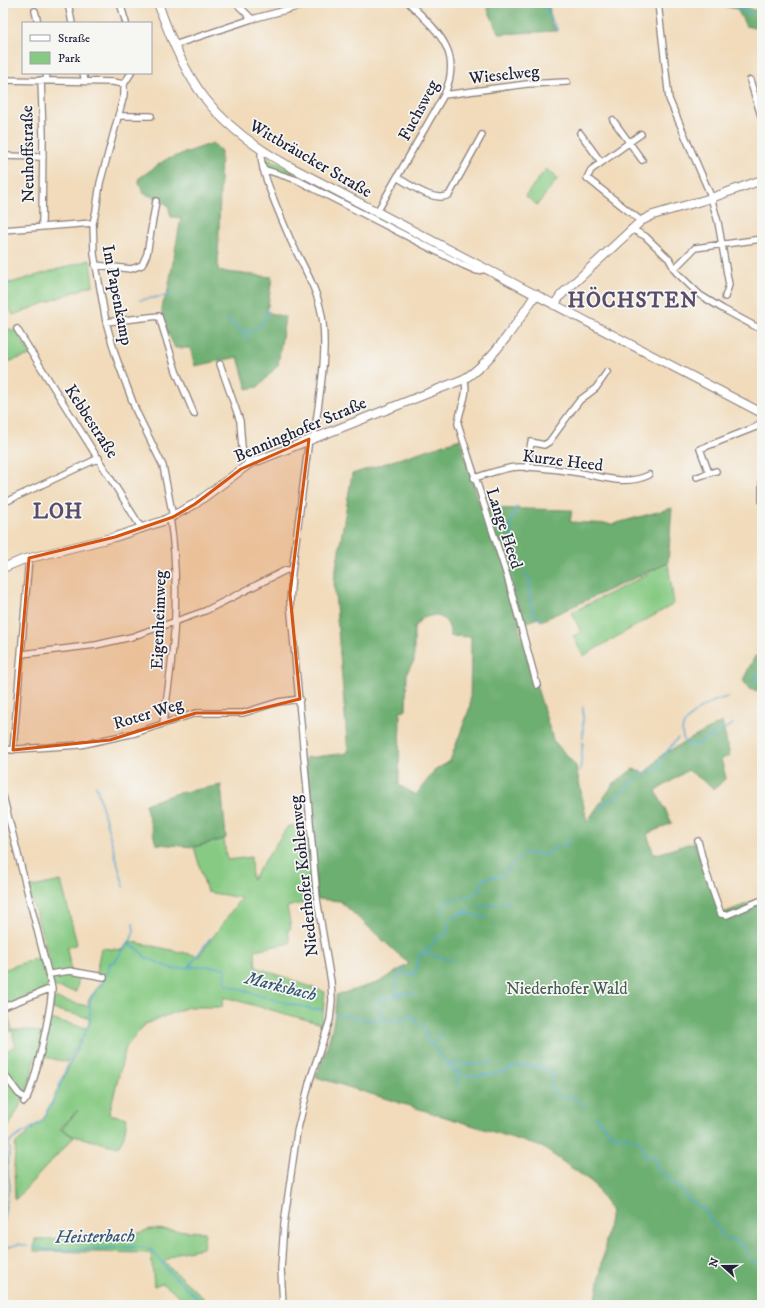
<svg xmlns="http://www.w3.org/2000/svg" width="765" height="1308" font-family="'IM FELL DW Pica',serif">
  <rect width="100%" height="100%" fill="#f6f6f2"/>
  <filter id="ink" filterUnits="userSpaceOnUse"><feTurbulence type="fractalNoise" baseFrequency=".025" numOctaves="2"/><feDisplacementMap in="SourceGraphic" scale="8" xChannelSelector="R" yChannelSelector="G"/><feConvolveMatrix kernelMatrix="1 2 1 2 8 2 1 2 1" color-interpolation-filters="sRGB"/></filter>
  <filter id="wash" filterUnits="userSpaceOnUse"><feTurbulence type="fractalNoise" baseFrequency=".012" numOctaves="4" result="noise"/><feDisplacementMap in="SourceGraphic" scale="16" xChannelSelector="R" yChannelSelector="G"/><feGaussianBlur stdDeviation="0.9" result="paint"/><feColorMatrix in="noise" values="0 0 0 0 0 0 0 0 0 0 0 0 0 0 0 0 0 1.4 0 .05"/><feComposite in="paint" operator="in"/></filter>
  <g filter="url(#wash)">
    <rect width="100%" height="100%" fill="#f1dbbb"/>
    <path fill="#87ca83" stroke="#54765f" d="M266,157l28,14 -3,5 -25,-9 -2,-3z
      M546,169l12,9 -21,27 -12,-9z
      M90,260l3,25 -80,30 -10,-19v-11z
      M9,329l7,2 15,24 -28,8v-33z
      M668,563l6,41 -91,52 -10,-20 8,-3 -9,-21 77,-38v-2z
      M311,825l6,74 -30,8 4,21 -3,2 2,13 -35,7 1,17 69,25 -3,32 -98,-27 -2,10h-34l-43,17 -19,23 -17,67 18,4 -3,18 -6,11 -44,-11 -12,-7 16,-19 -18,19 14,8 -59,63 -1,-35 2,-22 27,-23 43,-89 -19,31 -31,-7 -9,37 -20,38 -4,-5v-71l12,-9 -3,-15 -9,6v-66l45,-16 -20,-66 33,-7 16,63 -10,4 4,23 9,2 -4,19 -28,-7 -2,4 -40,17 6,24h18l16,4 4,-15 37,9 2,-5v-5l-37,-9 2,-11 33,8 2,2 -1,-8 16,-21 -8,-6 5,-25 22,2 6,-9 70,15 42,-58 -34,-6 -13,-45 30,-8 2,17 2,4 23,-3 1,23 36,-54z
      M151,1229l54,3 -2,16 -26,5 -13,9 47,43h-18l-4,-2 2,2h-5l2,-3 -26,-19 -8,3 -3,-33 -117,-2 1,-12 46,-1 26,1 18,-2z"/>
    <path fill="#6dae71" stroke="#486856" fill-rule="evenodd" d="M485,3h64l2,20 6,8 -58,3z
      M709,3h34l10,7 9,1v19l-16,-4 -9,-17z
      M213,143l8,8 -3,120 54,6 -5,35 18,5 -7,48 -20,22 -11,2 -9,-32 -43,9 -5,-18h-15c-8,-18 -20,-35 -8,-53l14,-77 -10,-1 -3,-12 -10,-6 -15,-6 -5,-14 27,-19z
      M460,439l21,69 91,2 -2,12 43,2 59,-16 -4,55 -127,58 -3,-3 -20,7 35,115 23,26 11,56 27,-39 19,-14 12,4 18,-19 59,-32 8,34 -9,3 5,19 -11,11 -27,-19 -32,21 16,32 -25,11 7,21 40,-13 27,72 41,-16v407h-167l16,-94 -18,-28 -51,-36 -226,-70c10,-27 20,-52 20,-82l41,-12 32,-19 -69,-63 -23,-2 -12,-141 43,-5 -14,-173 18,-106zM435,615c10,3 16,10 15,21l21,1 -1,70 -20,54 -16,10 -18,24 -17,-10 1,-74 6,-1 1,-38 7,-11v-33l8,-10z
      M755,656l7,1v35l-13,-3 -6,-9z
      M221,785l5,53 -32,9 -38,-3 -11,-40 29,-10z"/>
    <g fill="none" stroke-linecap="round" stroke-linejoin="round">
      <path stroke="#53a5ce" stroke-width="1.5" d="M543,3c3,11 10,17 15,28
        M727,3l25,12
        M757,17l5,1
        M3,284l6,-2 2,2
        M140,300l31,-5
        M227,320l5,3 6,7 15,2 8,-7 8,-14
        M244,331l2,9
        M517,506l-7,19 3,22 9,20
        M524,572l6,8 -2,8 5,25 9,7
        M762,651v3
        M752,684l10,-16
        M728,697c-19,4 -34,13 -45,29 -2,10 0,19 11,20l39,-22
        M583,707v31
        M580,771l3,-29
        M96,785l28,102
        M601,808l5,-6 12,-6 19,-20 8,-4 13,-3 9,-18 11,-13
        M444,913l-1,-6 3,-6c13,-3 24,-2 35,-12l2,-10 20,-4 13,-15 10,-7 18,2 13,-8 8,-1 5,-6
        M461,913l26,5
        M448,921l22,-13 17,-2 23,-5
        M129,945l5,-14 -1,-8
        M422,953l29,7
        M189,967l21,-29
        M107,975l3,-12 5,-1 12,-18 11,5 7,8 28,12 31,-3 20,2 2,1 -1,15c25,9 51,18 76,22 4,0 8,3 12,4 2,0 6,-1 9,-1
        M397,994l21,-1
        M337,1015c24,2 53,12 75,1l2,1 1,4 11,8 1,12 9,8 15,21 11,2 4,4h13l24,-4 13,-6h23l13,8 2,4 -3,6 1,7 7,5 15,1 10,9
        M381,1021v-12l-3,-5 2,-5 4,-2 10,1 3,-6 1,-19 5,-1 7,3 5,-2 6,-20 8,-4 7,-11 8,-2c4,-5 6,-11 3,-16
        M431,1045l12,-11
        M447,1064h30l16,-2
        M457,1073l-1,3 3,10
        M595,1117c8,4 10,13 18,17 9,5 22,0 29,11 2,4 1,8 3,12l10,-1 2,12 23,21 11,13 15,9 8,14 5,4 2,8 13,4 9,5 3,3 1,6 15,13
        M3,1158l5,1
        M7,1196l3,-10 -3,-20 3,-16 -2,-6c7,-11 40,-19 39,-34l5,-6 14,-35 24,-46v-23l15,-21
        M3,1223l4,-24
        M34,1247l15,3 96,-3 9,5 14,19 37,34
        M3,1249l16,-5 8,2
        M286,1303l1,2"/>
    </g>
  </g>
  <g filter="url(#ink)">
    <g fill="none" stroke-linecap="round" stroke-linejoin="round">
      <g stroke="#8a7e7b" stroke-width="8">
        <path id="street" d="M68,3l4,20
          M120,3l6,20
          M236,3l16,16
          M658,3l11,96 41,95 8,28 11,63 -4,12
          M35,11l3,12
          M174,45l78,-26 60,-16
          M46,73l1,8
          M83,73l2,8
          M131,73l-7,11v11l-24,88 -4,28 -3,12 1,31 12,68 10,35 20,54 27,55 10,51
          M3,80l110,2 11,2
          M41,80l2,55 -1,92
          M750,80l12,39
          M444,95l83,-11 40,-2
          M118,116h33
          M613,120l29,40
          M580,133l21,29
          M262,150c-7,12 23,76 29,91 10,21 24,44 29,66 10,37 -1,91 -6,130
          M3,156l40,1
          M263,169l34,11 166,85 14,6 9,-2
          M398,178c13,7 36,25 51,17l33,-60
          M377,212l67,-117c20,-43 -7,-64 -35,-92
          M641,221l-54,-43 4,-8 50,-36
          M631,229l14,7 24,23 7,13 24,23 23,14 39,21
          M3,230l90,-7
          M95,265l36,4 11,-4 5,-11 9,-53
          M674,269l21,-21 67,-9
          M106,322l53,-6 17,55 18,43
          M17,329l125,200
          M220,364l20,57 2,26 7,17
          M464,379c6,14 -5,30 -6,45l49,152 30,109
          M527,468l4,-26 13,3 5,-3 24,-33 7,-9 16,-12 11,-16
          M709,473l-9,-24 56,-22 6,-6
          M697,477l19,-6
          M474,478c15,-4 30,-11 45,-11 20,0 42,3 61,6 24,4 46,13 69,2
          M762,480v21
          M3,503l96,-45
          M22,654l74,-9 35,-8 74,-26 81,-41h6
          M163,723c11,-68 18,-136 7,-205
          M3,750l77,-5 55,-12 61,-20h47l35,-11 22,-3
          M13,750l16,-192
          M3,796l49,192c-1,19 -17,101 -28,114
          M698,841l8,31 15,42 6,1 35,-15
          M50,974l20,-3 34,6
          M3,1007l49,-19
          M3,1073l16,21 8,5
          M283,1305l-2,-36 3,-45 13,-92 13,-52 20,-60 2,-20 -1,-18 -14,-83 -27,-297 2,-30 17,-133"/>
      </g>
      <g stroke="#8a7e7b" stroke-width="10">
        <path id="secondary" d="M158,3c27,79 55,121 129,162l475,248
          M554,305l7,-10 80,-74 12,-6 58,-17 51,-18
          M3,568l19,-8 93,-23 48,-16 32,-17 54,-40 215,-85c28,-17 54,-57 72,-85"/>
      </g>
      <use href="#street" stroke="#fff" stroke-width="5.5"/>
      <use href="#secondary" stroke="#fff" stroke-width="8"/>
    </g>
  </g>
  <path fill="#d45411" fill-opacity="0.2" stroke="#d45411" stroke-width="3" stroke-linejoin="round" d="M309,439l-19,155 10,105 -57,14h-47l-86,27 -97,10 16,-192 86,-21 58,-20 22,-13 46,-35z"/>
  <g text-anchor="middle" stroke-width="3.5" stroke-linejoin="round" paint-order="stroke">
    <g font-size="17" fill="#22223b" stroke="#f6f6f2">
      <text transform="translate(504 74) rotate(-6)" y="6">Wieselweg</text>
      <text transform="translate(418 110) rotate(-62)" y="6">Fuchsweg</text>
      <text transform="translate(27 154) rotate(-91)" y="6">Neuhoffstraße</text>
      <text transform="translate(311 158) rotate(30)" y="6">Wittbräucker Straße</text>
      <text transform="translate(118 295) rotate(79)" y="6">Im Papenkamp</text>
      <text transform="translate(92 421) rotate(57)" y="6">Kebbestraße</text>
      <text transform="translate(300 429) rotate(-23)" y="6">Benninghofer Straße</text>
      <text transform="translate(563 460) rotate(7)" y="6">Kurze Heed</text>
      <text transform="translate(505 528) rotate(72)" y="6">Lange Heed</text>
      <text transform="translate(158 620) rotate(-88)" y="6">Eigenheimweg</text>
      <text transform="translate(148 713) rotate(-17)" y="6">Roter Weg</text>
      <text transform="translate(303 876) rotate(-96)" y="6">Niederhofer Kohlenweg</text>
    </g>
    <g font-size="17" fill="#455d54" stroke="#f6f6f2">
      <text x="567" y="994">Niederhofer Wald</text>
    </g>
    <g font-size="18" font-style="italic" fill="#365676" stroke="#f6f6f2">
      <text transform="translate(281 986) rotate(14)" y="6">Marksbach</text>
      <text transform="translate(95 1236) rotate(-1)" y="6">Heisterbach</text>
    </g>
    <g font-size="21" font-weight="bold" letter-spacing="1" fill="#594d6b" stroke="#f6f6f2">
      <text x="633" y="307">HÖCHSTEN</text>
      <text x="58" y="518">LOH</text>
    </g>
  </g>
  <rect width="765" height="1308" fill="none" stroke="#f6f6f2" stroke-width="16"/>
  <rect x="22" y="22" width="130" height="52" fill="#f6f6f2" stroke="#a1a1a9"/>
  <rect x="30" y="35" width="20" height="6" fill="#ffffff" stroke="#a1a1a9"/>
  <text x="58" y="42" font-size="12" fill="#22223b">Straße</text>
  <rect x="30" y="52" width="20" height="12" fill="#87ca83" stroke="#a1a1a9"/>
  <text x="58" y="62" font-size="12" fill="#22223b">Park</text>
  <g transform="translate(723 1266) rotate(291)" stroke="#f6f6f2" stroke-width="3" paint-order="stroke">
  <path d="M0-3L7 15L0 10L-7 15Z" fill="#22223b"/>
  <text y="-6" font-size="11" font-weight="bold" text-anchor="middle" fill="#22223b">N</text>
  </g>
</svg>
